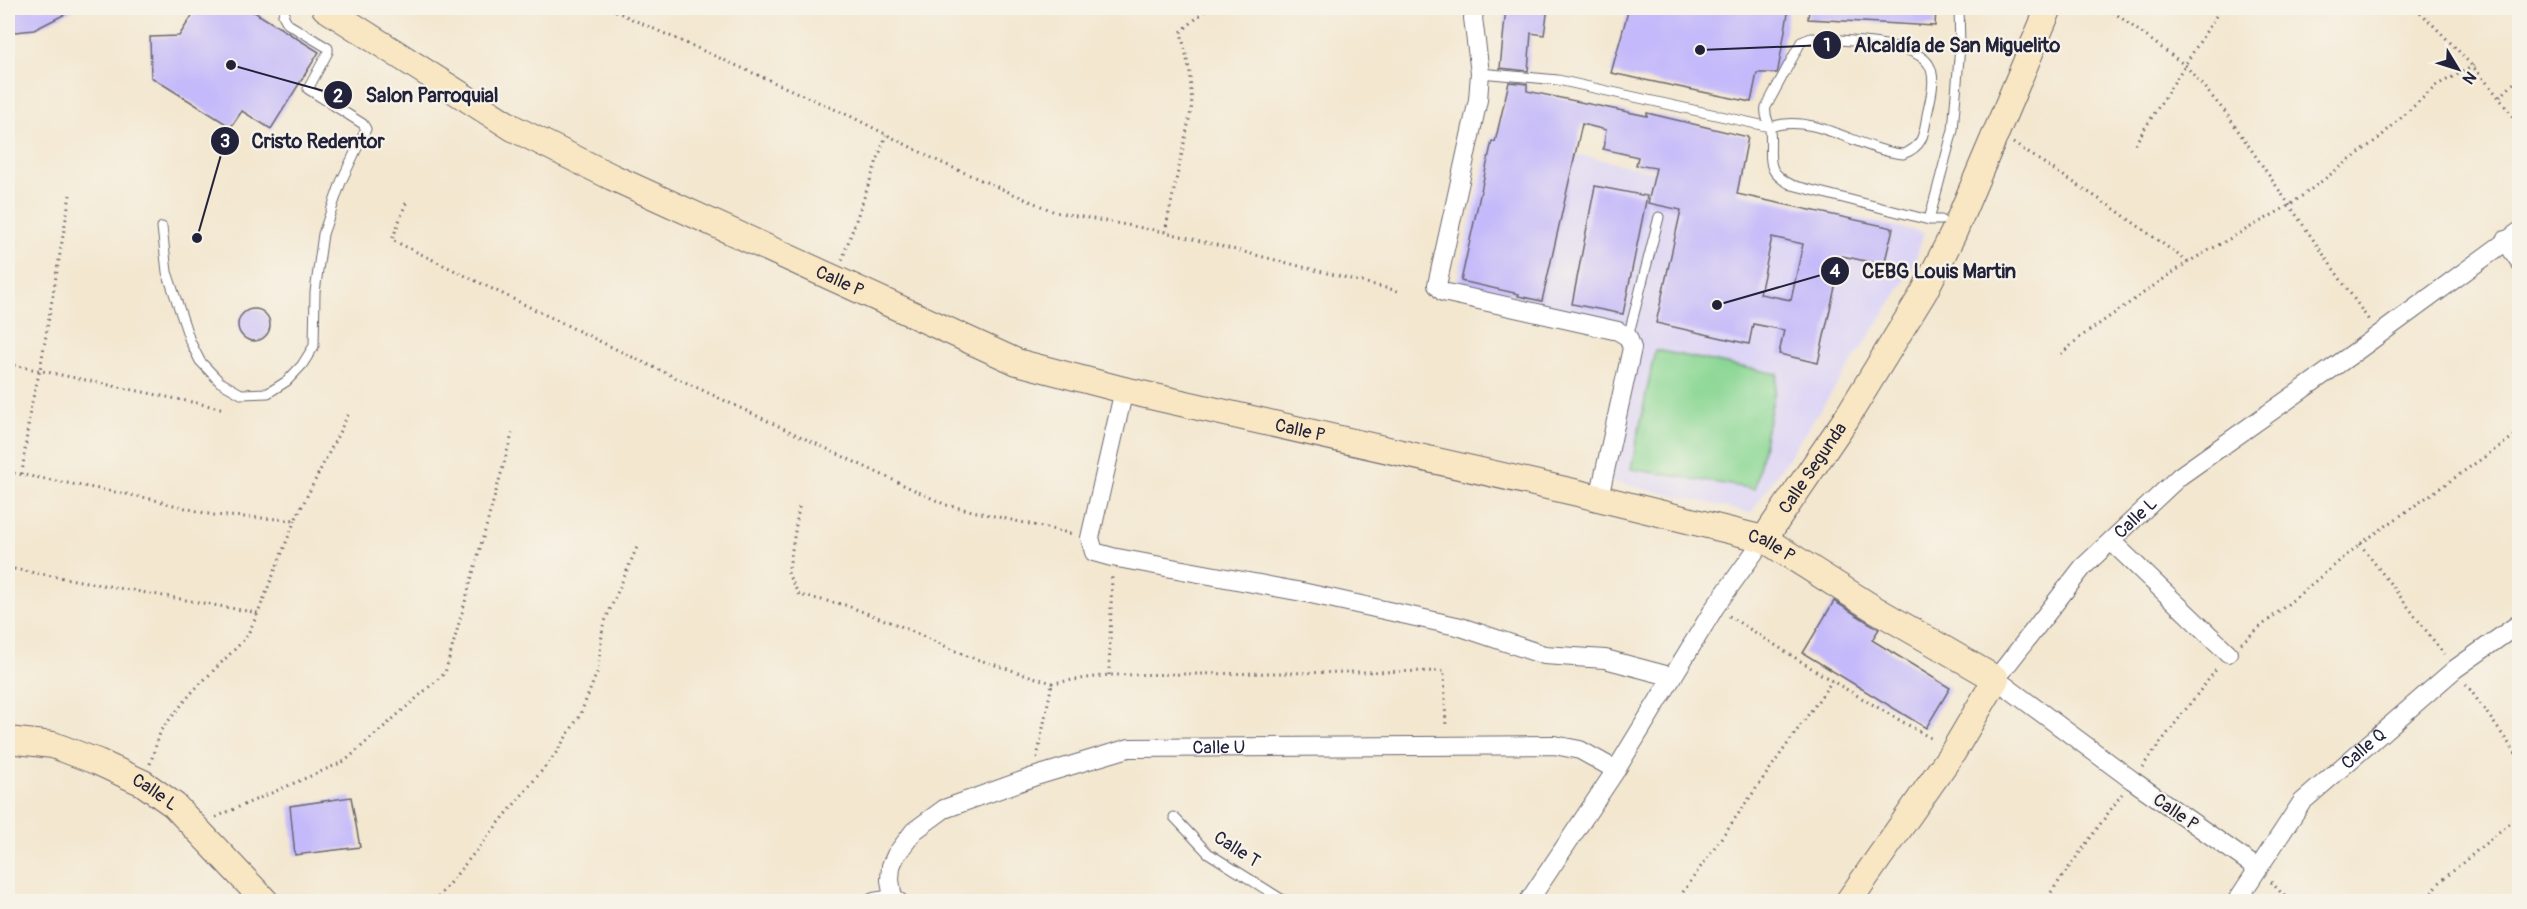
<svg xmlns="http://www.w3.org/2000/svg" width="2527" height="909" font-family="Pangolin,sans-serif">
  <rect width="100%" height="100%" fill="#f7f3e8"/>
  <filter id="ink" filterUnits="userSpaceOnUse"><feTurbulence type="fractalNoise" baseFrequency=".0167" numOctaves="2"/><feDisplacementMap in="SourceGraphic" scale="12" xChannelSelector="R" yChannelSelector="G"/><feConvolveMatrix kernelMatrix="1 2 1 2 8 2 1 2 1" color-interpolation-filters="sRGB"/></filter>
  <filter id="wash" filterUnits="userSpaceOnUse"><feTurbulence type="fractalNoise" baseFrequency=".008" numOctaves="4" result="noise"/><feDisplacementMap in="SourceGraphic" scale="24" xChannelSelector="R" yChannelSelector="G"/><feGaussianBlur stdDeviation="1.35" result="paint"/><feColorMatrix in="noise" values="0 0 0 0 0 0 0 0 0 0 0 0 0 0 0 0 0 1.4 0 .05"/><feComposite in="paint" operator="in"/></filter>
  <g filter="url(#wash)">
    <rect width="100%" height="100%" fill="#f3e7d0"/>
    <path fill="#ddd5f6" d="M1491,135l433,98 -11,34 -38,61 -124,185 -146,-33 31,-155 -181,-39z"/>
    <path fill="#8bd794" stroke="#567c68" stroke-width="1.5" d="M1655,350l123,24 -23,115 -124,-20z"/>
    <g id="blocks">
      <path fill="#c4b9fa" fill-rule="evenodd" d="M8,8h69l-43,22 -19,2 -7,-2z
        M197,8h51l71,44 -48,77 -29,-18 -11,16 -80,-50 -1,-40 29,-1z
        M1506,8h42l-4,27 -13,-2 -3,38 -28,-3z
        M1629,8h160l-11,62 -1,3h-20l-6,29 -140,-29z
        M1809,8h127l-1,18 -127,-7z
        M1509,82l18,2v7l120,25v-3l101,24 -11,57 156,34 -9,37 -42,-9 -24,107 -39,-9 5,-24 -31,-6 -4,20 -93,-21 25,-113 -33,-7 8,-35 -20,-3 2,-8 -35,-8 3,-19 -24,-6 -40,177 -24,-5 1,-2 -58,-13 31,-140 3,1zM1772,237l31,7 -12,56 -31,-6z
        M1595,186l52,10 -24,118 -51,-10z
        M238 325a16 16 0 1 1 32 0a16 16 0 1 1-32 0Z
        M1834,601l45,28 -7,11 78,48 -24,40 -123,-75z
        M351,797l9,50 -65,8 -5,-49z"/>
    </g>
  </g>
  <g filter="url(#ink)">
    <use href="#blocks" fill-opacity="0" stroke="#6b676f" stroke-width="1.5"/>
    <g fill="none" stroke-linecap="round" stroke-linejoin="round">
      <g stroke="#6b676f" stroke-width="11">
        <path id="lane" d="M1480,73l78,7 212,47c45,-15 89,23 133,27 20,-7 21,-20 24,-39 3,-15 10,-36 2,-50 -14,-25 -91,-24 -118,-27l-10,4 -35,65c-2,9 3,14 4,22 3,29 -8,41 22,56l137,35h12
          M1929,220l24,-90 7,-84 -1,-38
          M162,227l5,45 23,69 10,20 20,21 21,12 27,-1 19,-12 15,-16 12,-19 1,-54 8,-58 18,-52 25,-53 -3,-5 -55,-35 20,-37v-4l-40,-24 -5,-9 3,-7
          M1628,337l31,-120
          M1174,817l34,36 78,49"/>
      </g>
      <g stroke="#6b676f" stroke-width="20">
        <g id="street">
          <path d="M1475,8l-2,10 7,55 -2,27 -41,185 6,7 175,39 10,6 4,11 -33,150"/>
          <path d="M2505,240l15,22"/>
          <path d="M1124,390l-34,148 4,14 18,5 190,35 159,35 83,28 61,4 68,18"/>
          <path d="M2111,541l117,112"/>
          <path id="s1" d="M2257,868l-125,-88 -136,-101 87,-112 97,-91 178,-126 162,-119"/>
          <path d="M874,902l19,-3"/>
          <path id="s2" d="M899,902l-6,-3 -3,-19 1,-14 5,-11 18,-24 30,-22 89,-32 96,-29 425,-3 26,5 36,20"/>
          <path d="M1528,902l88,-132 99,-163 49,-68"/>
          <path id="s3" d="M2236,902l66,-100 153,-133 65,-46"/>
        </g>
      </g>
      <g stroke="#6b676f" stroke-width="28">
        <g id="secondary">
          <path id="s4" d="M325,8l188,120 99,49 405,185 107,28 454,103 186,46 109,69 123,71 -43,73 -105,150"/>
          <path id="s5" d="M1764,539l82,-120 78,-127 29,-58 96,-226"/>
          <path id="s6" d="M8,740l45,5 45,17 45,21 31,22 92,97"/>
        </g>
      </g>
      <path stroke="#6b676f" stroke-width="3" stroke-dasharray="1.5 4.5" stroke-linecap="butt" d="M248,8l13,8
        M610,8l24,12 218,97 90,46 113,49 110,20 233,59
        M2108,8l78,58 40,47 144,209
        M2416,8c38,38 75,74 104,120
        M2500,97l20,-20
        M2013,143l103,67 72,52
        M2135,144l86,-136
        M406,203l-14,37 238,116 316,149 127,29
        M1165,232l27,-126 -2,-33 -9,-41 27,-24
        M842,260l44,-125
        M2061,354l18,-16 109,-76 102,-57 89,-67 58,-53 37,-19
        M8,364l217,45
        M8,472l139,26 65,17 83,5 55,-109
        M22,474l8,-64 10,-40 30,-175
        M799,507l-11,67 11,21 46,10 53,20 69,31 85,27 57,-8 335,-4 2,57
        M2360,544l84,110
        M8,568l250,45
        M1729,616l103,65 102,59
        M2241,643l119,-99 160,-112
        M1109,675l3,-100
        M2466,684l54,75
        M1037,758l15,-75
        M150,764l11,-34 32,-39 53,-53 12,-25 37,-93
        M2142,767l76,-100
        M216,817l129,-56 100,-88 68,-242
        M2271,882l19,20
        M434,902l120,-146 26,-41 18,-45 5,-44 34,-79
        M1676,902l156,-221
        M2044,902l78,-108
        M2425,902l14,-19 81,-69"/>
      <use href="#lane" stroke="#fff" stroke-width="9"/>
      <use href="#street" stroke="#fff" stroke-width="18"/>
      <use href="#secondary" stroke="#f9e7c3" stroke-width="26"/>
    </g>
  </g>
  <g text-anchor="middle" stroke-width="4.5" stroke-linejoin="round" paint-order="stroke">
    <g font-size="18" fill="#22223b" stroke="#f7f3e8">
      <text dy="6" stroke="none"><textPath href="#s4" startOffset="584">Calle P</textPath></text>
      <text dy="6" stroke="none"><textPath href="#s4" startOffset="1070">Calle P</textPath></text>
      <text dy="6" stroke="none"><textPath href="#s5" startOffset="86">Calle Segunda</textPath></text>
      <text dy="6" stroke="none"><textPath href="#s1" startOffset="536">Calle L</textPath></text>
      <text dy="6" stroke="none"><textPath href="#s4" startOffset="1556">Calle P</textPath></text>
      <text dy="6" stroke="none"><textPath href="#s2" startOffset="404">Calle U</textPath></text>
      <text dy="6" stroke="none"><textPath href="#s3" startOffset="201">Calle Q</textPath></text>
      <text dy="6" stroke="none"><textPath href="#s6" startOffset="158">Calle L</textPath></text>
      <text transform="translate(2176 812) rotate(35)" y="6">Calle P</text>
      <text transform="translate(1237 849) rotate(33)" y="6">Calle T</text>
    </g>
  </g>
  <path fill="none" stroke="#22223b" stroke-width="2" d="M1700 50L1827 45M231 65L338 95M197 238L225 141M1717 305L1835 271"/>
  <g fill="#22223b" stroke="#f7f3e8" stroke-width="2">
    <circle cx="1700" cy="50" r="6"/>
    <circle cx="231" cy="65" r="6"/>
    <circle cx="197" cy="238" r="6"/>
    <circle cx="1717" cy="305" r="6"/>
    <circle cx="1827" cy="45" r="15"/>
    <circle cx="338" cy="95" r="15"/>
    <circle cx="225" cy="141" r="15"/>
    <circle cx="1835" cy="271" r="15"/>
  </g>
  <g font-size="18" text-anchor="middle" font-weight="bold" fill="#fff">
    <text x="1827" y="51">1</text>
    <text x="338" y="102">2</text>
    <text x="225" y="147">3</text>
    <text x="1835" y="277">4</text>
  </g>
  <g font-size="20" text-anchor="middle" font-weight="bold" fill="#22223b" stroke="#f7f3e8" stroke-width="4.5" stroke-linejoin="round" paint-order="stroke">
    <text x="1957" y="52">Alcaldía de San Miguelito</text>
    <text x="432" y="102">Salon Parroquial</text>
    <text x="318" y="148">Cristo Redentor</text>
    <text x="1939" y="278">CEBG Louis Martin</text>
  </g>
  <rect width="2527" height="909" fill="none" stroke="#f7f3e8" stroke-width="30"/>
  <g transform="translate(2458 69) rotate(128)" stroke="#f7f3e8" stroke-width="4.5" paint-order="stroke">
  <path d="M0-4.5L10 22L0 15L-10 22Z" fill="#22223b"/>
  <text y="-9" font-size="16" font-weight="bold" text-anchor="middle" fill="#22223b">N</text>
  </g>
</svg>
